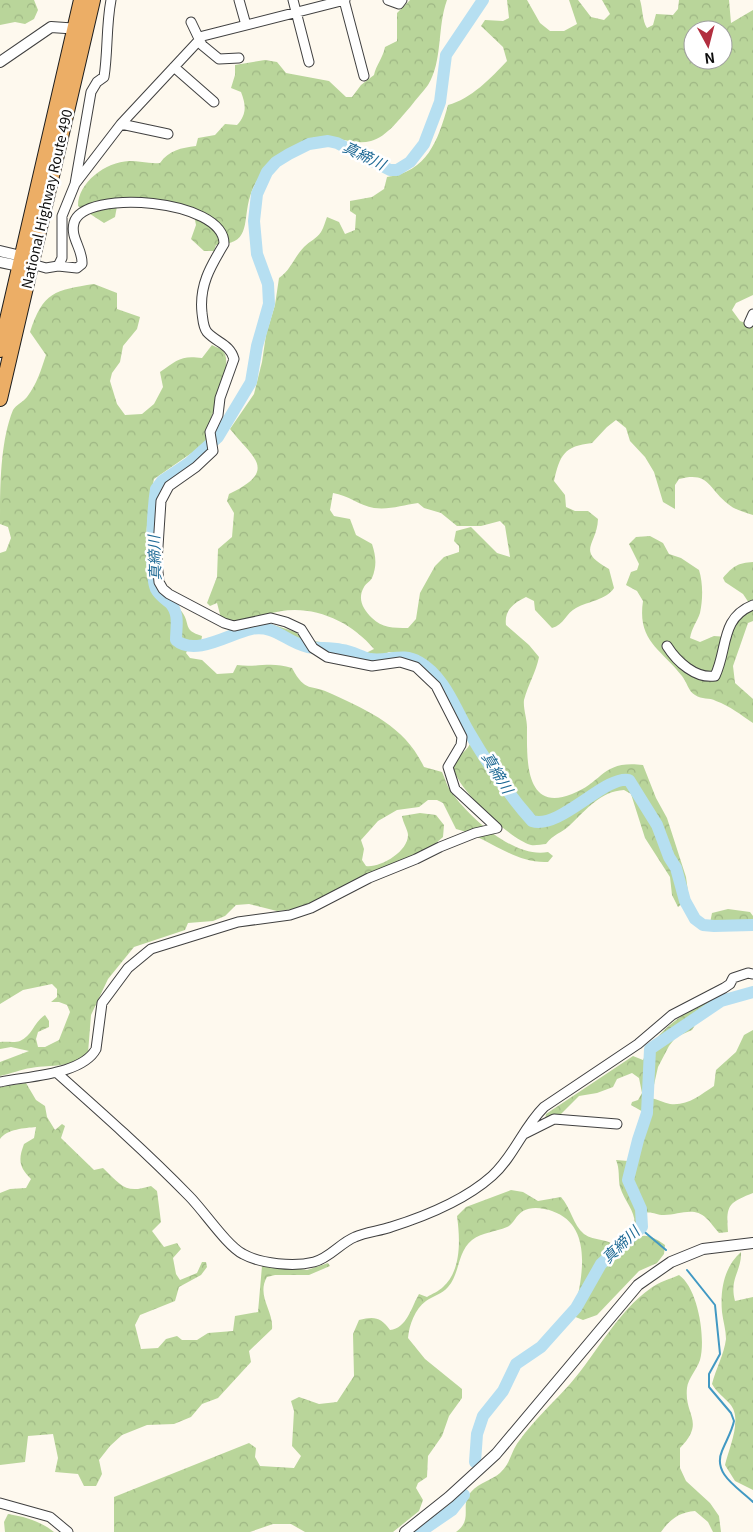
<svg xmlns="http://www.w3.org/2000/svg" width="753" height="1532" font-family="Georgia,'Noto Sans JP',serif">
  <defs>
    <pattern id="forest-crowns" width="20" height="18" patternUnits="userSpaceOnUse" patternTransform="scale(1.25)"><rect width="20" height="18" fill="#b9d59a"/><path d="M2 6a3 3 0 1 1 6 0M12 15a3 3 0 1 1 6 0" fill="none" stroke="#9eb684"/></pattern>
  </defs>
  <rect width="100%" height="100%" fill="#fef9ee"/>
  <path fill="url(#forest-crowns)" fill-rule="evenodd" d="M0,0h34l4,10 -4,9 -9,5 -10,-2 -15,3z
    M410,0h37c-10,27 -4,61 -19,85 -5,7 -12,14 -17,21 -10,11 -24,31 -40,35 -15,4 -30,-3 -45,-4 -18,-2 -34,10 -48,20 -14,11 -25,26 -29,43 -6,25 1,44 -33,45l-2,6h-10l-13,-12 5,-14 -3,-15 -23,-9h-52l-3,16 -11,6 -26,-17c0,-24 28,-44 51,-45 11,0 20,3 31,2 9,-13 21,-15 36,-17l2,-8 17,-3 10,-11 12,1c10,-11 9,-20 4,-33l-10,-4 4,-13v-10l30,-5 12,2 9,11 43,8 17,16h6l9,-12 13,-10c2,-10 9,-17 11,-28l12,-6v-28z
    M507,0h20l13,23 10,8h14l13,-7 -8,-24h9l13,17 13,3 6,-6 -8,-14h38c3,10 2,20 7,28l6,-3 3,-11 17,1 5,-6 1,-9h50l2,23 22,-13v285l-17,8 -4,7 8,11 13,5v189c-9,-3 -18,-5 -25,-11 -20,-16 -19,-33 -49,-25l-4,6v24l-12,-7 -9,-30 -9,-15 -15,-16 -4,-13 -10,-8 -9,7 -15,16c-28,3 -32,12 -38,38l11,14 1,12 9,4h13l10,8c-1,27 -23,31 11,50l5,19c-8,12 -25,13 -38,20 -10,5 -12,17 -24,20l-17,-18 -1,-9 -8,-4c-12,6 -22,13 -20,28l23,20 10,12c-3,15 -11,28 -15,43 -1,8 3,19 3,27 0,31 -3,86 45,67 32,-12 29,-34 71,-29l13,33 11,20 19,59 3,22 -11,8 -6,-12 -2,-18 -25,-39 -14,-44 -7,-4c-23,1 -38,20 -54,35 -8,8 -17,9 -24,19 -4,0 -11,2 -15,1 -22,-6 -72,-55 -78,-77 5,-16 11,-13 17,-24l-2,-8 -32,-63 -19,-17 -28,-4 -21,10 -50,-12 -4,-9 25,4 27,8 8,-4c-26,-31 -69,-48 -108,-34l-2,7 32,10 8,10 -2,5 -14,-3 -21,-10 -36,-3 -10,-13 -4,-15 -7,3 -3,-3 10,-26 1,-28 14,-12 2,-24 -7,-12 2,-7c50,-24 24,-36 1,-65l24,-35 8,-32 4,-27 9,-30 4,-27c12,-8 15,-21 25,-31 6,-6 12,-8 17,-15 3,-5 4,-10 6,-15l12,5 6,12 10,-4 1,-15 -6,-4v-10l22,-4 12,-8 3,-12c40,-5 51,-36 61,-72 23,-6 43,-27 59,-44l-4,-14 -22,-21 4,-6 18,1 6,-3zM693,30h30v30h-30zM333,493c15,2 27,13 41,15 16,2 29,-3 44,-5l6,5 17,5 16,13h24l19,-5 5,5 5,31 -13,-4 -26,-26 -15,4 -2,10 5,5v6l-15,5 -9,9 -15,27 -4,26 -8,9c-15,0 -26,0 -36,-10 -9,-9 -15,-19 -8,-31 2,-4 6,-5 8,-9 5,-12 4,-22 0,-34l-16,-9 -6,-16 -16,-3 -4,-6z
    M94,284l23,9v16l23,8 -3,12 -14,17 -3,16 -8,11 -2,8 7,23 8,11 17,-1 12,-10 9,-17 -3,-15c17,-12 21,-17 42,-14l10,-13c3,2 8,3 10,5 16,14 -18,73 -16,93l-52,36c-6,29 -17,97 5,120 7,6 17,5 23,13 9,12 0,18 20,24l-1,6 -10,1 -5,10 4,5 12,2 15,14 16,-1 4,-8c20,3 33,-4 55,3 14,26 18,15 40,26 39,18 73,33 92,73l18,5c3,6 5,15 10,21 18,25 63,66 96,59l5,4 -5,6c-34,2 -60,-25 -92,-33l-13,-26 -6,-3h-9l-9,7 -22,3 -19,11 -17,19 3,9 -2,11 4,6c14,2 42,-14 42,-31 0,-5 -5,-12 -6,-19l18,-3 16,2 8,10 -1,12 -16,14 -63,25 -18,12 -51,21 -18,2 -28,-7 -13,1 -11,11 -12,5 -25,2 -3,7 -51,17 -26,32 -17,36 -3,38c-21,16 -33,11 -57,15 -10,1 -20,6 -31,8v-14l29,-11 -18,-4 -11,2v-7c6,-1 14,1 20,-1 12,-5 14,-19 25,-26l4,6v6l-11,5 -2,7 2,8h7l14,-7 11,-28 -3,-7 -8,-3h-8l6,-5v-8l-5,-5 -29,6 -23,14v-451l6,-2 5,-13 -3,-11 -8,-3c0,-36 0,-82 13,-114 3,-5 10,-8 14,-13 10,-13 14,-27 19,-42l-16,-23c13,-40 25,-42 64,-48z
    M650,536l13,7 6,11 12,4 18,12c4,13 4,29 1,43 -3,9 -8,14 -10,25l10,4 14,-6 13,1 22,-34 -6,-9 -18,-12 -2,-4c10,-12 15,-15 30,-16v59l-5,2 -15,43 2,17 18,16v24c-12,-8 -23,-17 -37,-22 -7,-4 -14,-1 -21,-6 -7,-4 -8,-13 -13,-19 -21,-27 -45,-35 -39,-75l-6,-10 -11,-6 5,-13 6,-2 2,-6 -10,-20 7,-7z
    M728,909l22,3 3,4v12l-43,-5 2,-10z
    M707,1000h6l2,8 -18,14 -5,8 -16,7 -7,9 -11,21 -7,31c6,1 13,5 19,6 18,2 30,-9 44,-18l2,-16 20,-18 8,-17 9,-5v163c-25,10 -27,12 -25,39l-9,1c-5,-5 -8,-11 -13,-15 -12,-12 -27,-3 -42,-3 -9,0 -13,-5 -22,-1l-1,8 -7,8c4,-17 -9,-27 -14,-43 -2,-9 0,-18 -4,-27l12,1 12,-19 5,-29 -14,-8 1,-3 6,-2 4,-7 -3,-15 -7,-5 -15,6 -4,8 -16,6 -18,3 -19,19 -15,4 1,-5 87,-58 10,4c12,-28 38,-45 64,-60z
    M26,1083l10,17 9,6 2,11 8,13 7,-6 3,2 -4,12 33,32 9,-2c19,18 22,26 48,18l6,5 4,31 -9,9 12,16 13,-4 4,6 -8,9 3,16 4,6 17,-7 5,-11h4l1,5 -6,8 -22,12 -4,14 -35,14 -5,10 6,24 17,-1 8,-9 11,-3 5,4h15l11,-7 25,-2 2,-15 23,-4 4,-46 8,-2 37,6 21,-7 2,3 -21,9h-34l-8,2c-11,19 7,34 5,52l-23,22 2,11 -33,36 -16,6 -11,13 -17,7 -27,1 -25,10 -12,11 -11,14 3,14 -6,12h-12l-6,-12 -23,-2 3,-14 -5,-24 -25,2 -3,26 -25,3v-272l10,-4 16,-1 5,-9c-12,-12 -13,-19 -7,-35l10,-6 2,-11c-11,1 -29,2 -36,12v-52z
    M511,1190l12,2 15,9 23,-4c10,11 12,28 23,37 11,8 23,3 36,15 19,-14 24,-19 45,-4l-1,9 -7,9 -18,8 -42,44 -14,5 -10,-4c8,-32 23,-90 -21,-105 -8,-3 -21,-5 -29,0 -7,4 -10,14 -16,16 -12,5 -24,5 -35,13 -15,12 -12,34 -24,47 -6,7 -15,9 -22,14 -11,8 -17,24 -18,37l17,21 37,30v9l-13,18 -7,20 -14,20 -1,21 -9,6 -2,5 7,12 -4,11 -26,21h-88l-14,-8h-18l-23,8h-136v-35l135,-54 7,5 -1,9 5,9 34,2 7,-12 -9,-10 2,-35 -3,-10 8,-4 20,7 18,-2 17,-26 -1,-42 6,-14c15,-4 22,-3 31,10 17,-2 21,-22 29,-36l8,3c5,-3 12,-6 16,-10 19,-17 17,-49 14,-71l9,-9z
    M741,1252c1,19 -12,26 -6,49l18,-4v193l-18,-9 -10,-16c4,-18 18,-46 5,-61 -7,-8 -12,-10 -18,-20 4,-16 12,-29 14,-45 0,-9 -3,-18 -4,-27 -2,-22 2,-45 19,-60z
    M679,1275c19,13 27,63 21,85 -3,9 -12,19 -13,28 -3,28 19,33 -7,60v20l6,13 24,22 9,13 2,16h-8l-5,-10 -13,-11c-15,1 -25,8 -34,21h-205c18,-13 3,-26 15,-40 9,-10 21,-12 29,-19 11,-10 11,-22 19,-32 15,-21 34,-38 51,-57 27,-31 47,-72 81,-96 8,-6 19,-9 28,-13z
    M8,1514c18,3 32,7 46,18h-49l-1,-10z"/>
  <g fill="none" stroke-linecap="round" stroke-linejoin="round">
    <path stroke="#4299c3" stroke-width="2" d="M641,1229l25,21
      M687,1270l28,35 5,49 -11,20v13l22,26 3,8c-2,10 -8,20 -12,30 -10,23 17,37 31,51"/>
    <path stroke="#b6dff1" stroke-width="12" d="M483,0l-37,55 -6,47 -16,42 -14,18 -13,8h-7l-53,-27 -9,-2 -19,3 -20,10 -13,8 -9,10 -10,22 -3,27 3,33 11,30 1,20 -12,42 -6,36 -33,55 -29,26 -27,18 -6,8c-3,19 -7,84 0,100 3,6 9,10 14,14 10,11 6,24 6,37 19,17 55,-7 75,-11 24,-5 36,14 57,18 11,2 22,0 34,3 10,1 19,7 28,9 17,3 33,-7 49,3 25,14 36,46 50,70 18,31 39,62 63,89 28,9 73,-46 97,-41l28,45 12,32 7,11 9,33 10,18 8,6 11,1 39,-1
      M475,1462l2,-28 6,-18 20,-25 13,-27 25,-17 17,-19 18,-20 25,-44 41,-37 -1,-18 -13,-29 10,-40 9,-27 3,-64 71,-48 32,-9
      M420,1532l32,-22 12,-15"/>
    <g stroke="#404040" stroke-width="11">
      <path id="minor" d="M239,0l7,25
        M293,0l16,62
        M344,0l20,76
        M388,0l11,4 3,-4
        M191,22l11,23 17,14 20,-1
        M174,67l40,35
        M121,124l47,10
        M75,184l16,-92 6,-10 7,-5c4,-25 2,-51 7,-77
        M32,264l14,4 12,-2 19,2 5,-4c1,-15 -12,-26 -8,-41 9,-35 151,-24 150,21 -14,23 -25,42 -22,69 1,7 1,14 5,19 10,11 23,12 27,27l-14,39 -2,17 -8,17 3,19 -17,16 -27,19 -8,15 -4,61 2,20 4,7 6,5 55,29 10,3 37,-8 15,4 15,7 12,19 14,9 45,9 28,-4 16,5 20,19 26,51 -1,8 -13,22 7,22 42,39
        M58,266l4,-8v-42l13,-32 46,-60 82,-88 142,-36
        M749,323l4,-9
        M667,646c10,16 29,33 48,30 13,-27 5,-58 38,-71
        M57,1073c45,40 90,80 132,123 15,15 38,50 54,58 18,10 51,13 71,8 16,-4 26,-19 41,-25 11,-5 25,-6 36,-10 35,-11 74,-27 101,-51 22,-20 31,-48 52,-69l94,-63 34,-29 52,-27 6,-4 3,-6 15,-5 5,1
        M0,1082c27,-6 82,-7 96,-33l6,-46 26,-35 23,-19 87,-27 52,-7 21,-7 58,-30 47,-19 24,-12 35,-14 22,-5
        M524,1134l30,-15 63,5
        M0,1503l50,14 18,15"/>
    </g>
    <g stroke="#404040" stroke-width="12">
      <path id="tertiary" d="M0,62l51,-35 29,2
        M0,251l21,5 6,4
        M0,262l19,4 7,-1
        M405,1532l44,-35 47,-43 142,-169 33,-23 32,-13 50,-6"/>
    </g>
    <g stroke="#1e1e1e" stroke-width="16">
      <path id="trunk" d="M0,350l81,-350
        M0,399l93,-399"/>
    </g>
    <use href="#minor" stroke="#fff" stroke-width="9"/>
    <use href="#tertiary" stroke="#fff" stroke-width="10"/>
    <use href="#trunk" stroke="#ecae66" stroke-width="14"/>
  </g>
  <g text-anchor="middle" stroke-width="5" stroke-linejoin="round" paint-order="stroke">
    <g font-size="14" fill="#0d0d0d" stroke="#fff">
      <text transform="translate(47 199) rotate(-77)" y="5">National Highway Route 490</text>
    </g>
    <g font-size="15" font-style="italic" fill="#1f6a95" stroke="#fff">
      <text transform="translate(364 156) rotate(26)" y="5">真締川</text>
      <text transform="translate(155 558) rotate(-92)" y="5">真締川</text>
      <text transform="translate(497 773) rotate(59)" y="5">真締川</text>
      <text transform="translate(621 1245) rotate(-44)" y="5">真締川</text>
    </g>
  </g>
  <g transform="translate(708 45) rotate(173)"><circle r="24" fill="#ffffff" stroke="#9e9e9e"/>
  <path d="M0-4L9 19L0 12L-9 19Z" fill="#b22f3f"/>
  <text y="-8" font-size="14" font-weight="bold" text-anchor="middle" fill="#0d0d0d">N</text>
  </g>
</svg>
